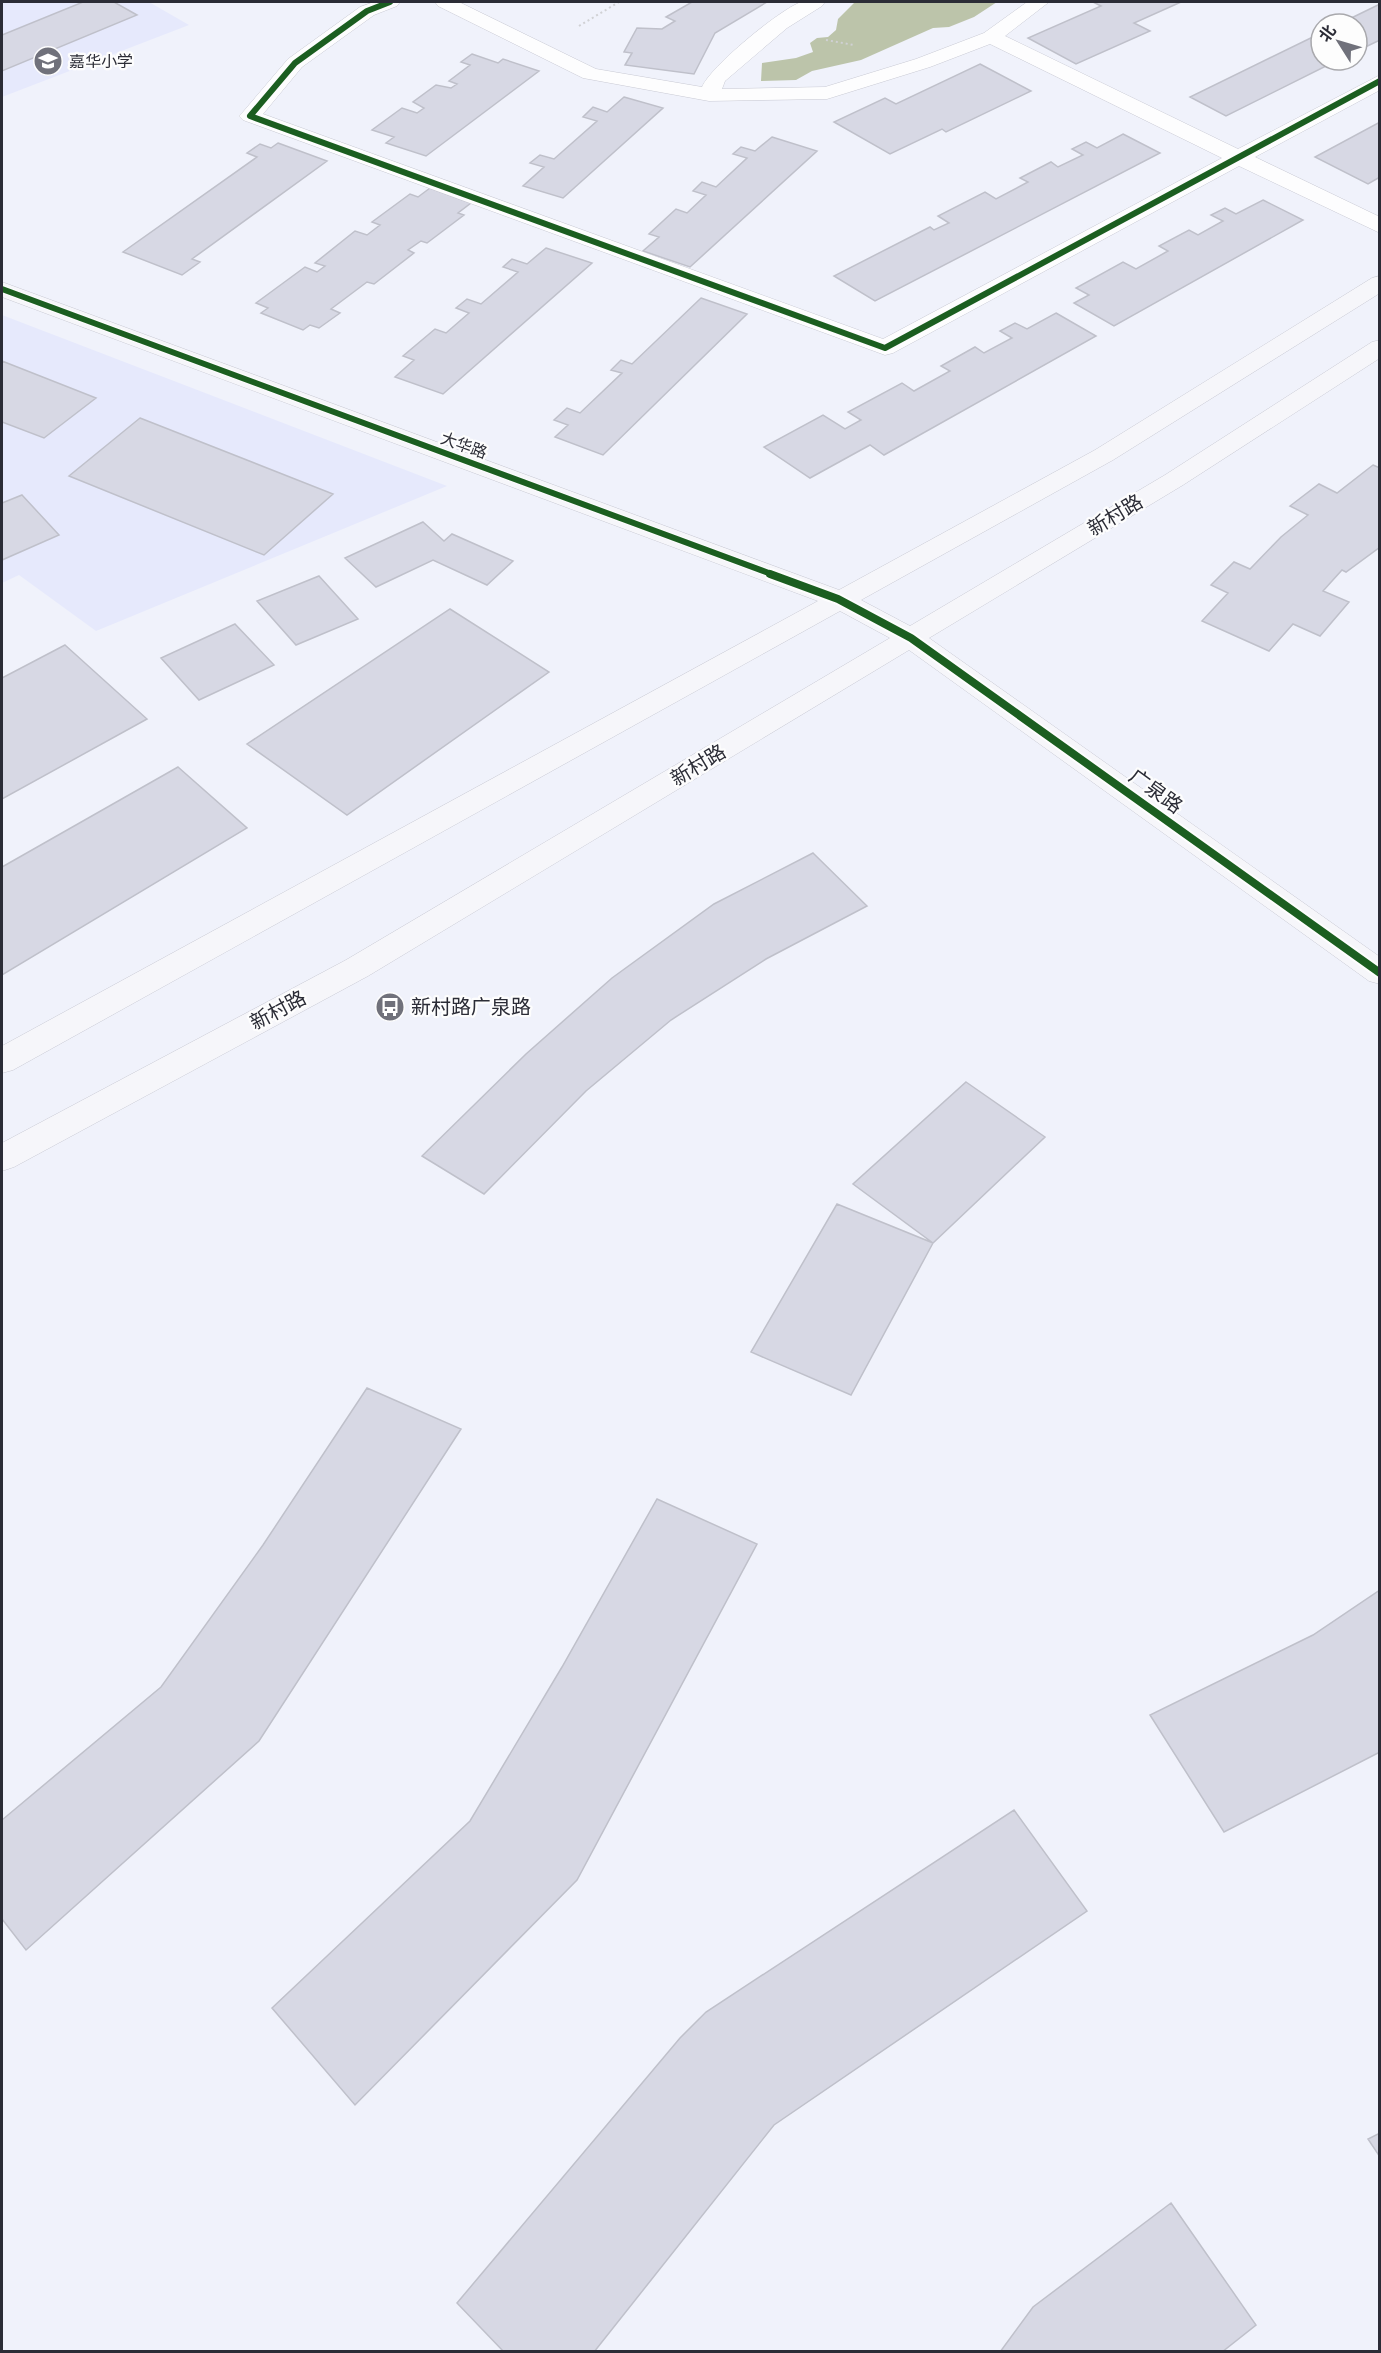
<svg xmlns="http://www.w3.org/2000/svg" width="1381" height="2353" font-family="'Space Grotesk','Noto Sans SC',sans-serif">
  <rect width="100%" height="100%" fill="#f0f2fb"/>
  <path fill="#e6e9fc" d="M2,2h147l40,23 -187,72z
    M2,315l445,171 -351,145 -77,-56 -17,8z"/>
  <path fill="#bcc4aa" d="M855,2h142l-23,15 -25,10 -16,1 -72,32 -49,11 -16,9 -35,1 1,-18 34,-5 17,-6 -3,-9 7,-5 11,-1 8,-7 2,-11z"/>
  <path fill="#d7d8e4" stroke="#bfc0ca" stroke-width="1.5" d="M83,2h31l23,13 -135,56v-36z
    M692,2h75l-52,31 -21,41 -69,-9 7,-12 -8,-1 13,-24 25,1 13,-8 -9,-4z
    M1093,2h88l-47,21 16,8 -74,33 -48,-26 73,-32z
    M1380,4v36l-23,11v-27h-18z
    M1321,33v27h17l-112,56 -36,-19z
    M472,54l26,9 5,-4 36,12 -113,85 -40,-13 8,-6 -22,-7 30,-22 15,5 7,-5 -11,-6 23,-17 15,3 6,-4 -8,-3 21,-16 -9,-3z
    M980,64l51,27 -85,41 -4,-3 -52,25 -56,-32 51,-24 11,6z
    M624,97l39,11 -100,90 -40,-12 21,-19 -14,-4 10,-8 14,4 43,-38 -14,-4 10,-10 14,5z
    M1380,122v55l-12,7 -53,-27z
    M1123,134l37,19 -285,148 -41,-25 96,-49 4,3 15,-7 -11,-7 47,-24 11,7 32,-17 -8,-4 31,-16 7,5 25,-12 -11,-6 14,-7 11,6z
    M772,137l45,14 -127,116 -47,-16 16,-14 -10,-3 27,-25 11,4 19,-18 -13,-4 9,-9 14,5 31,-29 -14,-4 8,-7 14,4z
    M278,143l49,18 -135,98 8,3 -18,13 -59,-23 134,-95 -10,-4 13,-9 11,4z
    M430,188l41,15 -13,10 6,2 -37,28 -6,-2 -13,9 6,3 -40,31 -7,-2 -36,27 9,4 -21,15 -9,-3 -7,5 -42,-17 7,-5 -12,-5 49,-36 12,5 8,-6 -10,-3 40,-32 12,4 13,-10 -8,-3 38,-28 8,3z
    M1263,200l40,20 -189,106 -40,-23 15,-8 -13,-7 47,-26 13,7 32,-18 -9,-5 30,-16 9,5 25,-14 -12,-6 14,-7 11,6z
    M546,248l46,15 -149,131 -48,-17 19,-17 -11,-4 32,-27 11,4 23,-20 -13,-5 11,-9 14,5 37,-32 -15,-5 9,-8 15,5z
    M701,298l46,16 -144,141 -48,-18 13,-12 -14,-5 13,-12 13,5 42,-40 -11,-3 10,-10 11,4z
    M1056,313l40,23 -212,119 -14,-10 -60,33 -46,-31 59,-32 22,14 16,-9 -13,-8 54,-29 12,8 36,-20 -9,-5 34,-19 9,6 28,-15 -12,-7 15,-8 12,6z
    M2,361l94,37 -52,40 -42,-16z
    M140,418l193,76 -69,61 -195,-79z
    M1373,465l7,3v79l-34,25 -4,-2 -19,21 26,11 -29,34 -27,-12 -24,27 -67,-30 26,-28 -17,-8 23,-23 16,7 31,-32 27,-22 -18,-9 29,-22 18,9z
    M22,495l37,40 -57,25v-57z
    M423,522l21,19 8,-7 61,27 -26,24 -54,-25 -57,27 -31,-29z
    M319,576l39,43 -62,26 -39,-44z
    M450,609l99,63 -202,143 -100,-71z
    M235,624l39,41 -75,35 -38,-42z
    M65,645l82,74 -145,80v-121z
    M178,767l69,61 -245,147v-108z
    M813,853l54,53 -101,53 -95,61 -85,71 -102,103 -62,-38 104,-102 86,-76 102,-74z
    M966,1082l79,55 -112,106 -80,-59z
    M837,1204l96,39 -82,152 -100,-43z
    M367,1388l94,41 -202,312 -233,209 -24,-31v-99l159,-133 102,-142z
    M657,1499l100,45 -180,336 -222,225 -83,-97 198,-187 92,-154z
    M1380,1590v162l-156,80 -74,-117 163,-80z
    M1014,1810l73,101 -313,214 -180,227h-90l-47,-49 223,-265 26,-26z
    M1380,2133v24l-12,-18z
    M1171,2203l85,122 -34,27h-222l33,-45z"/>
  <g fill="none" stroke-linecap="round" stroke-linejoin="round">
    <g stroke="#c9cad4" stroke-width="1">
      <path id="street" d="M374,2h26l-3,4 -23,9 -72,52 -39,47 620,225 339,-181 -232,-114 -60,23 -103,32 -118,2 -126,-23 -145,-72 -3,-4h24l137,67 106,18c8,-20 77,-77 99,-85 6,-2 17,0 24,0l-3,4 -35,22 -62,53 -3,8 103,-2 91,-28 68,-26 43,-31h22l-44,34 233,113 142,-74v15l-125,67 125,60v16l-141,-67 -346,187 -8,2 -642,-235 -4,-4 4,-4 45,-53 72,-52z"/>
    </g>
    <g stroke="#c9cad4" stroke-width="1">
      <path id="secondary" d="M1380,276v17l-267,167 -252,140 49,26 255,-151 207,-133 8,-2v18l-197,127 -254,153 451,319v27l-11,-3 -460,-331 -541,326 -354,191 -12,4v-28l344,-183 544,-322 -50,-27 -827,459 -11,3v-27l816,-445 -816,-304v-15l837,308 256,-140 277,-172z"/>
    </g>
    <path stroke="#d0d1d4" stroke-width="2" stroke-dasharray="2 3" stroke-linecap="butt" d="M579,26l40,-24
      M826,40l28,5"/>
    <use href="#street" fill="#fdfdfe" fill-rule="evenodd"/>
    <use href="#secondary" fill="#f6f6fa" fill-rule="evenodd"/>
    <g stroke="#fdfdfd" stroke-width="8">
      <path id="cycleway-far1" d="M390,2l-23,9 -72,52 -45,53 635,232 495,-267
        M2,289l772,286"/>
    </g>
    <g stroke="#fdfdfd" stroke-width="12">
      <path id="cycleway" d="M770,574l68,25 73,39 469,335"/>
    </g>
    <use href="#cycleway-far1" stroke="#1b5e20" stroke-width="6"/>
    <use href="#cycleway" stroke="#1b5e20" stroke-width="8"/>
  </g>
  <defs>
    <g id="school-disc" transform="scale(1.5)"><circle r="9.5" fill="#70717b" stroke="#fdfdfd"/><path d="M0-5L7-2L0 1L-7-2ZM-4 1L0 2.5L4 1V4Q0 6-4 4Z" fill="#fff"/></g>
    <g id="bus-disc" transform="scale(1.5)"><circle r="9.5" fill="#70717b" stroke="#fdfdfd"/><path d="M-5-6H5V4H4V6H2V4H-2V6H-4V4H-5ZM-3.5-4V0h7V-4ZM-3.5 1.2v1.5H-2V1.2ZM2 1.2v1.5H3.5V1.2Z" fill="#fff"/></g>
  </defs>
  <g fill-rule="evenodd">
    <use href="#school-disc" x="48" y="61"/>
    <use href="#bus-disc" x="390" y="1007"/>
  </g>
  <g text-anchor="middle" stroke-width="4.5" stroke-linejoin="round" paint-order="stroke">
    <g font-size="16" fill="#2b2c36" stroke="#fdfdfd" text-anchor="start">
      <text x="69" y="67">嘉华小学</text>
    </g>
    <g font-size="16" fill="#2b2c36" stroke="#fdfdfd">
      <text transform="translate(464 445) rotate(20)" y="6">大华路</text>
    </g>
    <g font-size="20" fill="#2b2c36" stroke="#fdfdfd">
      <text transform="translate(1115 515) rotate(-31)" y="7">新村路</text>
      <text transform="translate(698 765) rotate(-31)" y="7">新村路</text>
      <text transform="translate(1156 791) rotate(36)" y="7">广泉路</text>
      <text transform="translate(278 1010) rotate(-28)" y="7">新村路</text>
    </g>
    <g font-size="20" fill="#2b2c36" stroke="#fdfdfd" text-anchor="start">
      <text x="411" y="1014">新村路广泉路</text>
    </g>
  </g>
  <rect width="1381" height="2353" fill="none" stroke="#2b2c36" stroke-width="6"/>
  <g transform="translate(1339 42) rotate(307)"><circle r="28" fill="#fdfdfd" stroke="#a9a9ad" stroke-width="1.5"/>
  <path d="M0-4.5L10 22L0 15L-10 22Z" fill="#70717b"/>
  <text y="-9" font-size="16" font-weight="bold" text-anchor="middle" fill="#2b2c36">北</text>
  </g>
</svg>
